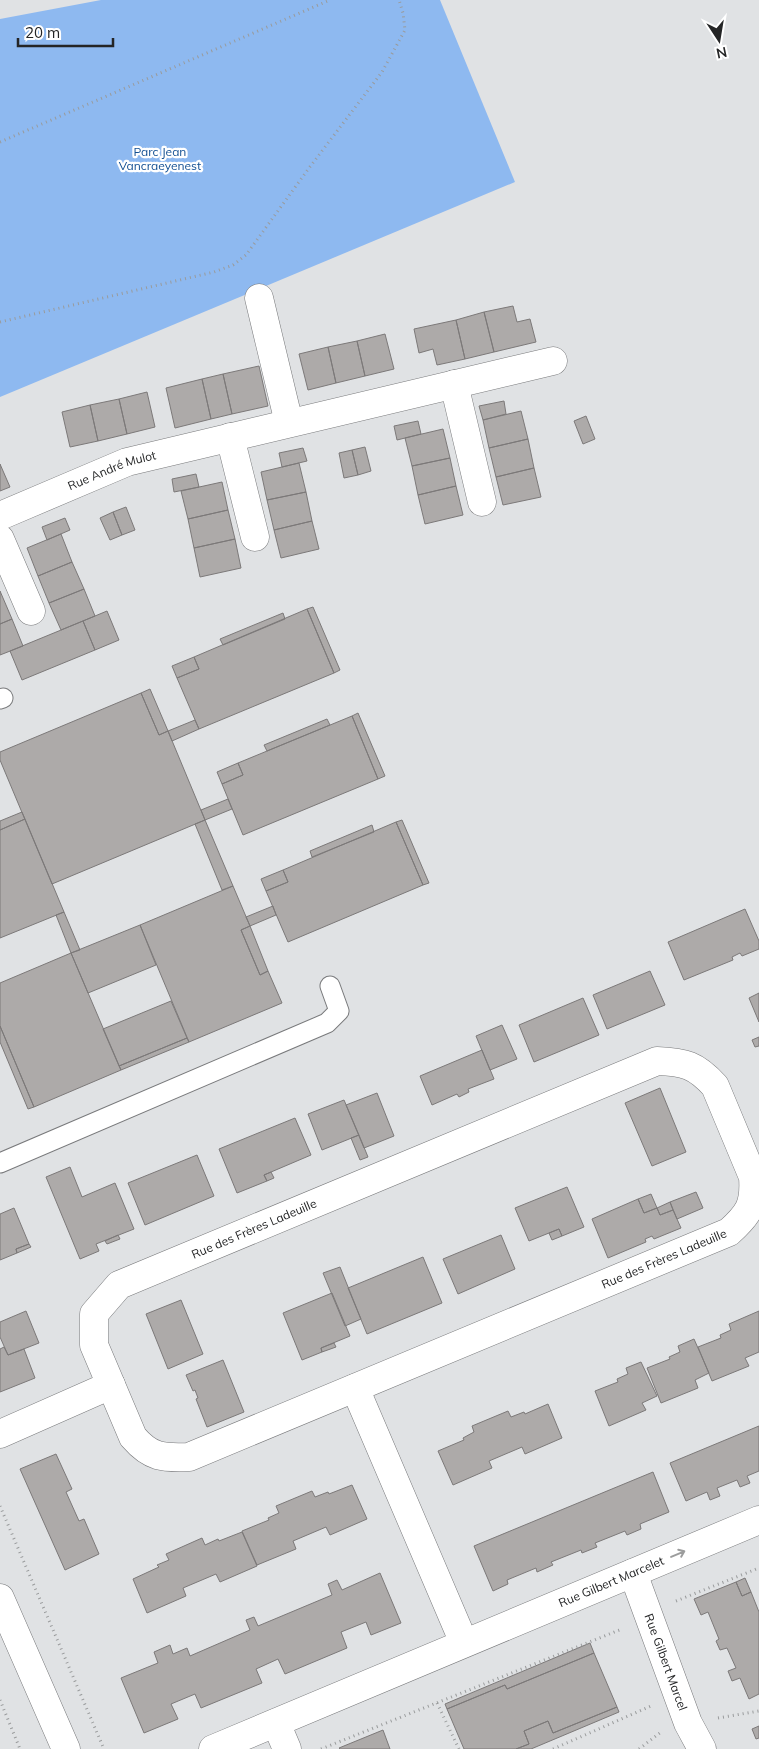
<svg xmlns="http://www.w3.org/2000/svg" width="759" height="1749" font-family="Mulish,sans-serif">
  <rect width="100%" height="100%" fill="#e0e2e4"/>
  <path fill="#8eb9f0" d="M101,0h339l75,182 -515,215v-378z"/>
  <path fill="#adaaa9" stroke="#7c7979" d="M513,306l4,16 13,-3 6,23 -42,10 -10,-40z
    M484,312l10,40 -29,7 -9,-39z
    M456,320l9,39 -28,6 -4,-16 -14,4 -5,-24z
    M385,334l9,35 -29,7 -8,-35z
    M357,341l8,35 -29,7 -8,-36z
    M328,347l8,36 -28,7 -9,-36z
    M259,366l9,40 -36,8 -9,-40z
    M223,374l9,40 -21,5 -9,-40z
    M202,379l9,40 -36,9 -9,-40z
    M147,392l8,35 -28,7 -8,-35z
    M119,399l8,35 -29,7 -8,-36z
    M504,401l2,13 -23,6 -4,-14z
    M90,405l8,36 -28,6 -8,-35z
    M521,411l7,28 -39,9 -6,-28z
    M586,416l9,23 -12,5 -9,-23z
    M418,421l3,13 -24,6 -3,-14z
    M443,429l7,29 -38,8 -7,-28z
    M528,439l6,29 -38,9 -7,-29z
    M365,447l6,24 -13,4 -6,-25z
    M303,448l4,13 -25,6 -3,-14z
    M352,450l6,25 -14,3 -5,-25z
    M450,458l6,28 -38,9 -6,-29z
    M299,463l7,29 -39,8 -6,-28z
    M0,464l10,23 -10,4z
    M534,468l7,29 -38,8 -7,-28z
    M196,474l3,13 -25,5 -2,-13z
    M222,482l6,28 -40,9 -7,-28z
    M456,486l7,29 -38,9 -7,-29z
    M306,492l6,29 -38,9 -7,-30z
    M126,507l9,23 -13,5 -9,-23z
    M228,510l7,29 -41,9 -6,-29z
    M113,512l9,23 -12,5 -10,-22z
    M65,518l5,12 -23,10 -5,-13z
    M312,521l7,28 -38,9 -7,-28z
    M61,534l11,28 -34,14 -11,-28z
    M235,539l6,29 -41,9 -6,-29z
    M72,562l12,27 -35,14 -11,-27z
    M84,589l11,27 -34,14 -12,-27z
    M0,591l12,28 -12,5z
    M313,607l27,63 -6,3 -27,-64z
    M307,609l27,64 -135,56 -22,-51 22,-9 -5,-12z
    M107,611l12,29 -24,10 -12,-29z
    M283,613l2,6 -62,26 -3,-6z
    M12,619l11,27 -23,9v-31z
    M83,621l12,29 -73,30 -12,-29z
    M194,657l5,12 -22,9 -5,-12z
    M150,689l18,42 -9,4 -18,-42z
    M141,693l18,42 9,-4 37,89 -153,64 -52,-124v-8z
    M358,713l27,63 -7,3 -26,-63z
    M352,716l26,63 -135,56 -21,-51 21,-9 -5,-12z
    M327,719l3,6 -63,26 -3,-6z
    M195,720l4,9 -27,12 -4,-10z
    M238,763l5,12 -21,9 -5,-12z
    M228,799l4,10 -27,11 -4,-10z
    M22,812l3,7 -25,11v-9z
    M25,819l39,93 -64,26v-108z
    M205,820l28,66 -11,4 -27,-66z
    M402,820l27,63 -6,2 -27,-63z
    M396,822l27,63 -135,57 -22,-51 22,-9 -5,-12z
    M372,825l2,7 -62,25 -2,-6z
    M283,870l5,12 -22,9 -5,-12z
    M233,886l17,40 -9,4 19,45 8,-4 14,32 -93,39 -49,-117z
    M273,906l3,9 -26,11 -4,-9z
    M745,909l14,32v8l-17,7 -2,-3 -8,4 1,3 -49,20 -16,-38z
    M64,912l16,38 -9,3 -15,-38z
    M140,925l16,40 -68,28 -17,-40z
    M250,926l18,45 -8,4 -19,-45z
    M71,953l50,117 -87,37 -34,-81v-43z
    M650,971l15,34 -58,24 -14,-34z
    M759,993v29l-10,-24z
    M583,998l16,37 -65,27 -15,-37z
    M171,1001l16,37 -68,28 -16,-37z
    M502,1025l15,34 -27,11 -14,-34z
    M0,1026l34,81 -6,2 -28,-67z
    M759,1037v9l-4,1 -3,-7z
    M187,1038l2,4 -68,28 -2,-4z
    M482,1050l12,29 -26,10 1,3 -10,5 -2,-3 -25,11 -12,-29z
    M660,1088l26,64 -34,14 -27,-63z
    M377,1093l17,43 -30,12 -18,-43z
    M344,1100l15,35 -37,15 -14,-36z
    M295,1118l16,37 -47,20 3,6 -30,12 -18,-44z
    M359,1135l9,22 -8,3 -9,-22z
    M197,1155l17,41 -69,29 -17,-42z
    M70,1167l12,30 33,-14 19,46 -38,15 3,7 -19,8 -34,-82z
    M271,1172l3,6 -7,3 -3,-6z
    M567,1187l17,40 -22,9 -3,-7 -30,12 -14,-33z
    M696,1192l7,16 -26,11 -7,-17z
    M651,1194l6,14 -13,5 -6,-14z
    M638,1199l6,14 13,-5 3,7 13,-5 8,18 -27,11 -2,-3 -7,3 1,3 -38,16 -16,-39z
    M670,1202l3,8 -13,5 -3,-7z
    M14,1208l15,36 -13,5 1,4 -17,7v-46z
    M559,1229l3,7 -10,4 -3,-7z
    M118,1235l2,4 -13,5 -2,-3z
    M501,1235l14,34 -57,25 -15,-35z
    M29,1244l2,3 -14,6 -1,-4z
    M423,1257l19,46 -75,31 -19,-46z
    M340,1267l21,52 -16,7 -22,-53z
    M332,1293l18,43 -29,12 1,4 -20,8 -19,-47z
    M181,1300l22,54 -35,15 -22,-55z
    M26,1311l13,32 -31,12 -8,-18v-15z
    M759,1311v41l-14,6 4,8 -37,15 -14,-34 23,-9 -1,-3 11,-5 -2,-6z
    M694,1339l15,34 -14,7 3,8 -37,15 -14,-35 23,-9 -1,-2 11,-5 -2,-6z
    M334,1343l2,4 -14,5 -1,-4z
    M4,1347l4,8 16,-6 11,29 -35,14v-43z
    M223,1360l21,52 -37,15 -11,-28 2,-1 -3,-8 -2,1 -7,-16z
    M641,1362l16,34 -15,7 4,7 -37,16 -14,-35 23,-9 -1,-3 11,-5 -2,-6z
    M548,1404l14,34 -37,16 -3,-7 -33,14 3,7 -39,17 -15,-34 26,-11 -1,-2 11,-6 -2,-6 36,-15 3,6 13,-5 1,2z
    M759,1426v45l-12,5 3,7 -10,4 -3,-7 -20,8 3,8 -10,4 -3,-8 -21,9 -16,-38z
    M56,1454l16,35 -6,3 13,29 5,-2 15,35 -34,16 -45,-101z
    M653,1472l16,40 -29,12 1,5 -14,6 -2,-4 -30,12 2,4 -15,6 -1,-3 -30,12 2,3 -16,7 -1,-4 -29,12 1,4 -15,7 -19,-45z
    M352,1485l15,34 -37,16 -4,-8 -33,14 3,8 -39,16 -15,-34 27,-11 -1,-2 11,-5 -3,-7 36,-15 3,6 13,-5 1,2z
    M242,1532l15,34 -37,16 -4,-8 -33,14 3,8 -39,17 -14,-34 26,-12 -2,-2 12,-5 -3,-6 36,-16 3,7 13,-6 1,2z
    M380,1573l21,50 -30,12 -5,-13 -25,10 6,16 -62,26 -7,-15 -22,10 6,14 -61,25 -6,-14 -24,10 7,15 -34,14 -23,-55 37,-15 -4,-11 16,-7 3,9 14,-6 3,8 60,-26 -4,-10 8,-3 4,9 74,-31 -4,-11 9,-4 5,10z
    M745,1578l6,14 -9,4 -6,-14z
    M736,1582l6,14 9,-4 8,20v82l-10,5 -9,-21 -8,3 -4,-10 8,-3 -9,-20 -7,2 -4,-9 3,-2 -11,-27 -7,3 -7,-16z
    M590,1643l4,10 -87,36 -2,-4 -58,24 -2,-5z
    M594,1653l23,54 -64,26 -5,-12 -24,10 5,13 -13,5h-52l-17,-40 58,-24 2,4z
    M617,1707l2,5 -88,37h-15l13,-5 -5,-13 24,-10 5,12z
    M759,1726v12l-3,1 -4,-10z
    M383,1730l7,19h-50l-1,-1z"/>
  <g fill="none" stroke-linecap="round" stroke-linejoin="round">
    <g stroke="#797a7c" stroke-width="21">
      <path id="lane" d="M0,699l3,-1
        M0,1163l327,-140 12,-12 -9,-25"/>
    </g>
    <g stroke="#797a7c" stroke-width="29">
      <g id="street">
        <path d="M259,298l30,125"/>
        <path d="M454,384l28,118"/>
        <path d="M230,437l25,100"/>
        <path id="s1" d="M0,516l127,-54 426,-101"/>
        <path d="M0,539l31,72"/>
        <path d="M657,1061c28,1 39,4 58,25l38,91c2,28 -4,37 -24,55l-540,225c-26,1 -38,1 -56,-20l-39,-92v-31l25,-29z"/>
        <path d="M355,1388l109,255"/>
        <path d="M0,1434l111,-49"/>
        <path id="s2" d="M633,1573l55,150 14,26"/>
        <path d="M0,1598l66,151"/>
        <path d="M276,1723l11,26"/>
        <path id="s3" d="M213,1749l546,-229"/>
      </g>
    </g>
    <path stroke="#999b9c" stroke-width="3" stroke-dasharray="1 4" stroke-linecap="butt" d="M0,142l330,-142
      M0,322l214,-50 19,-7 13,-10 63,-87 73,-96 23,-42 -2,-17 -4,-13
      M0,1506l104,243
      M676,1601l83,-33
      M0,1700l20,49
      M437,1703l22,46
      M718,1718l41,-7
      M321,1749l301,-120
      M553,1749l98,-43
      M639,1749l22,-17"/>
    <use href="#lane" stroke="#fff" stroke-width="19"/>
    <use href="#street" stroke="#fff" stroke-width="28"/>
  </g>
  <defs><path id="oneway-shaft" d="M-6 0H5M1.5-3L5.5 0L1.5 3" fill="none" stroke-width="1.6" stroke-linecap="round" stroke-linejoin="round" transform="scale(1.25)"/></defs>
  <use stroke="#9c9d9d" href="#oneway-shaft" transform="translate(678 1554) rotate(-23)"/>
  <g text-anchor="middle" stroke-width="4.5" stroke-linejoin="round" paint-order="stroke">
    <g font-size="12" fill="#124f92" stroke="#fff">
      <text x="160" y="156">Parc Jean<tspan x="160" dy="14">Vancraeyenest</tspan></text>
    </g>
    <g font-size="12" fill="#242526" stroke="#fff">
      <text dy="4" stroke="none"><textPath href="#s1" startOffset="121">Rue André Mulot</textPath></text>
      <text transform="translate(254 1229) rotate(-23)" y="4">Rue des Frères Ladeuille</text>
      <text transform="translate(664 1259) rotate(-23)" y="4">Rue des Frères Ladeuille</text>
      <text dy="4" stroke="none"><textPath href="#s3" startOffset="432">Rue Gilbert Marcelet</textPath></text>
      <text dy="4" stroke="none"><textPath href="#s2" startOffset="95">Rue Gilbert Marcel</textPath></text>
    </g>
  </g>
  <g transform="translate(719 40) rotate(168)" stroke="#ffffff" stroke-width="4" paint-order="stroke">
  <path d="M0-4L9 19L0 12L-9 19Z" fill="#242526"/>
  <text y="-8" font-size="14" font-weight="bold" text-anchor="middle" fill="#242526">N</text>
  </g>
  <path d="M18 38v8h95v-8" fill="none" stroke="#242526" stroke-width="2.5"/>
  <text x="25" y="38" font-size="15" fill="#242526" stroke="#ffffff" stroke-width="4" paint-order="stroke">20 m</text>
</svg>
